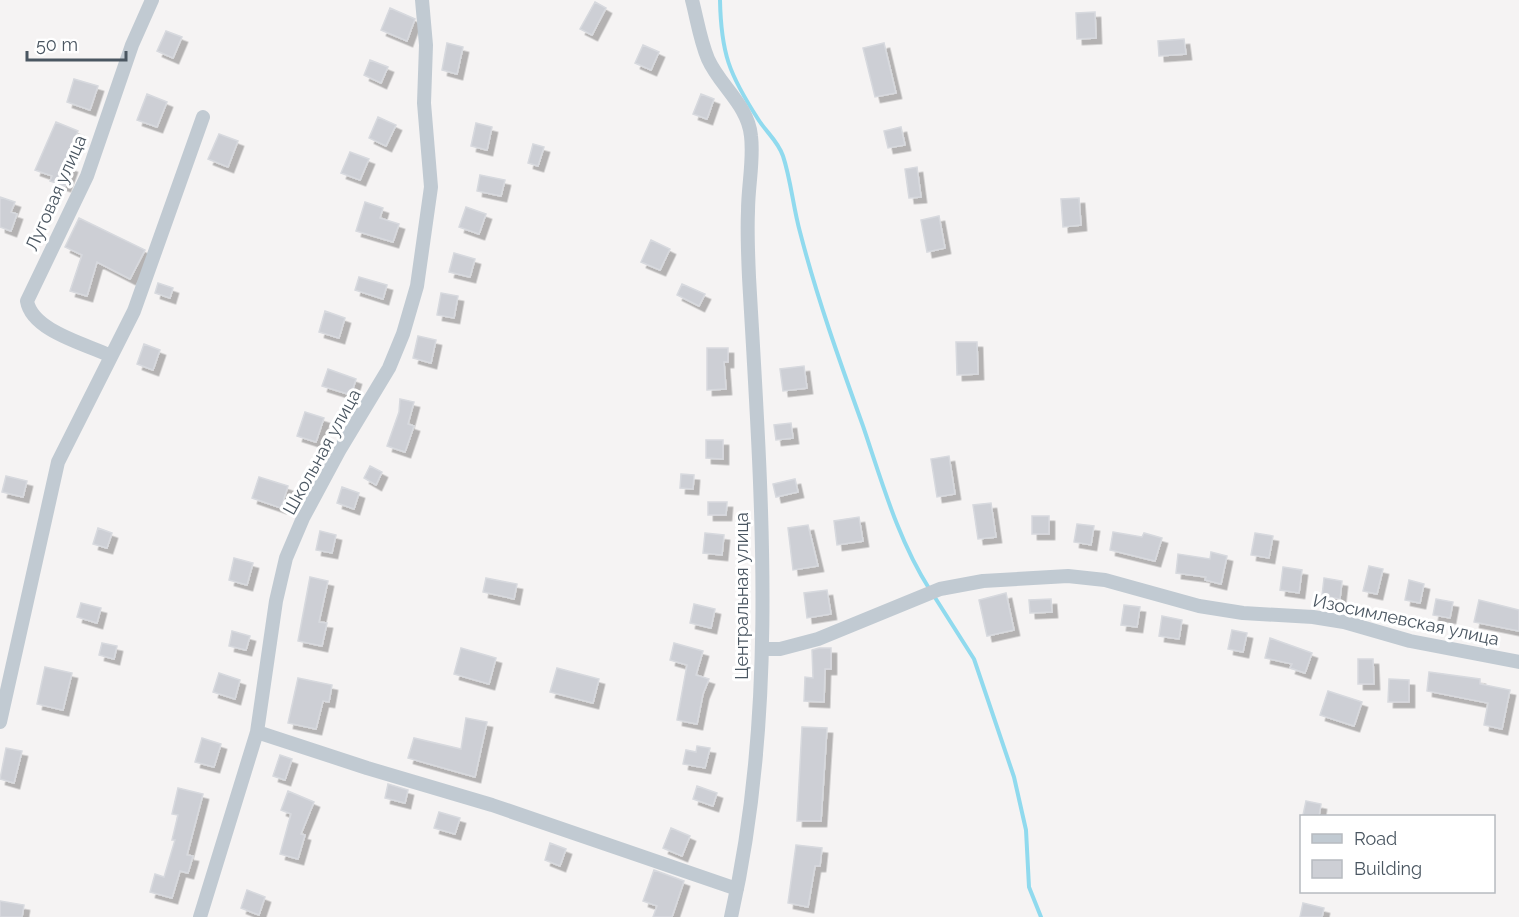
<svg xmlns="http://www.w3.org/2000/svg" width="1519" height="917" font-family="Raleway,sans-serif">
  <defs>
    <filter id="shadow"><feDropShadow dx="5.5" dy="5.5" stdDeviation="0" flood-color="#0004"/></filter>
  </defs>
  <rect width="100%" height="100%" fill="#f5f3f3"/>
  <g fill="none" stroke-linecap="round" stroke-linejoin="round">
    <path stroke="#90daee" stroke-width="4" d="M720,0c1,53 9,74 38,119 8,13 20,22 25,37 8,24 10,51 17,76 17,66 40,130 63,194 19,56 35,114 67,164
      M934,596l40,63 40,118 12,53 3,57 12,30"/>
  </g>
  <path fill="#cdcfd5" stroke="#d7d9de" stroke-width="1.5" filter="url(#shadow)" d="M595,2l11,6 -14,27 -12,-6z
    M390,8l25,11 -8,22 -26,-11z
    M1095,12l1,26 -19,1 -1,-26z
    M166,31l16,6 -9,21 -16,-7z
    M1184,39l2,15 -27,2 -1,-15z
    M447,43l16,4 -6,27 -15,-4z
    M884,43l12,50 -21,4 -12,-49z
    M643,45l16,7 -8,18 -16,-7z
    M370,60l18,7 -7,16 -17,-8z
    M74,79l24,7 -8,24 -23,-8z
    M147,94l20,8 -10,25 -20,-7z
    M701,94l13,5 -7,20 -14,-5z
    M378,117l18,8 -10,21 -17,-8z
    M56,122l22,9 -14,33 8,3 -7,19 -15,-5 2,-5 -17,-6z
    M476,123l16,4 -5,23 -16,-4z
    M901,127l4,18 -17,3 -4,-17z
    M219,134l19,7 -10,26 -20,-8z
    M533,144l11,3 -6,19 -10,-3z
    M350,152l19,7 -9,21 -19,-7z
    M917,167l4,30 -12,1 -4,-29z
    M480,175l25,5 -4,16 -24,-5z
    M0,197l15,5 -4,10 6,2 -6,17 -11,-4z
    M1079,198l2,27 -18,2 -2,-28z
    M365,202l18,6 -3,10 19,6 -6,18 -37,-11z
    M466,207l20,7 -7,20 -20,-7z
    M939,216l6,32 -18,4 -6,-32z
    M79,218l66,32 -15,29 -33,-17 -10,34 -17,-5 12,-36 -17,-8z
    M651,240l19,9 -10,21 -19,-8z
    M454,253l21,6 -5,18 -21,-5z
    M359,277l28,8 -4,14 -28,-9z
    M158,283l15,5 -3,10 -15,-5z
    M682,284l23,10 -6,12 -22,-11z
    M441,293l17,3 -4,22 -17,-3z
    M325,311l20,7 -6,20 -20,-6z
    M418,336l18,4 -5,23 -18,-5z
    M956,342h21l1,32 -21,1z
    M144,344l16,6 -7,20 -16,-6z
    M707,348h21v14h-4l2,27 -19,1z
    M804,366l3,22 -24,3 -3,-22z
    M328,369l28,10 -5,16 -29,-9z
    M400,399l14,3 -6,22 6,2 -9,26 -18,-6 12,-34z
    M305,412l19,6 -8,24 -19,-6z
    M791,423l2,15 -17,2 -2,-15z
    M706,440h17v19l-17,-1z
    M949,456l6,38 -18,3 -6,-38z
    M370,466l12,6 -6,13 -12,-7z
    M681,474l13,1 -1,14 -13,-1z
    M6,476l21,5 -4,16 -21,-5z
    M259,477l29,9 -7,22 -29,-10z
    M795,479l3,13 -22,5 -3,-13z
    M342,487l17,6 -5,16 -17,-6z
    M708,502h19l-1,13h-18z
    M991,503l5,34 -18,2 -5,-34z
    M1032,516h17v18h-17z
    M859,517l4,24 -26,4 -3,-24z
    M1077,524l17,2 -3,19 -17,-3z
    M808,525l10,41 -25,4 -5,-42z
    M98,528l14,5 -5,15 -14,-4z
    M320,531l16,4 -4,18 -16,-3z
    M1113,532l29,5 2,-4 18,5 -7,23 -45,-11z
    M705,533l19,2 -2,20 -19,-2z
    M1255,533l18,3 -4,22 -18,-3z
    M1211,552l16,4 -6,28 -16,-4 1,-3 -30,-4 2,-19 32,5z
    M234,558l19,5 -6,22 -18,-5z
    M1369,566l14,3 -6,25 -14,-3z
    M1283,567l19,3 -3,23 -19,-3z
    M310,577l18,4 -9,41 8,1 -5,23 -24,-5z
    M486,578l31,6 -3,15 -31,-7z
    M1324,578l18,3 -2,18 -18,-3z
    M1409,580l15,4 -4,19 -15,-3z
    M827,590l4,24 -24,4 -3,-25z
    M1006,593l8,37 -27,6 -8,-36z
    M1051,599l1,13 -22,1 -1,-13z
    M1436,599l17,3 -3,16 -17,-3z
    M1479,600l40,10v21l-45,-9z
    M81,603l20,5 -4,15 -20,-6z
    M694,604l21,5 -4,19 -21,-5z
    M1124,605l16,2 -3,20 -16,-2z
    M1162,616l20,4 -3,19 -20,-3z
    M1232,630l15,3 -4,19 -15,-3z
    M232,631l18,5 -4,14 -17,-4z
    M1270,638l42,15 -7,20 -15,-5 2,-4 -27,-6z
    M102,643l15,3 -3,13 -15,-4z
    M674,643l29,8 -7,24 13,4 -6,15 -6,30 -20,-4 10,-55 -17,-5z
    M461,648l35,10 -7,26 -35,-10z
    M819,648h12v21h-6l-1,33 -20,-1 1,-24 8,1 -1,-28z
    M1358,659h15l1,25h-16z
    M45,667l27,6 -9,37 -26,-6z
    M557,668l42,11 -6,24 -43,-11z
    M1429,672l51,7v5l30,6 -8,39 -18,-4 4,-22 -61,-12z
    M219,673l21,7 -5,19 -22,-7z
    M298,678l34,7 -3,17 -6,-1 -7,28 -28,-6z
    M1389,679l20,1v22h-21z
    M1328,691l34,11 -8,24 -34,-11z
    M466,718l21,4 -12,55 -67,-19 6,-20 47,11z
    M802,727l25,1 -6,93h-24z
    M202,738l19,6 -7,23 -19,-5z
    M697,746l13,2 -5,20 -22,-4 3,-14 10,2z
    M6,748l16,3 -8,32 -14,-4z
    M280,755l12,4 -7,21 -12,-4z
    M388,784l20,6 -3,13 -20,-5z
    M697,786l20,7 -4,13 -20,-7z
    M178,788l25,6 -16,61 6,1 -5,17 -8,-2 -8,27 -22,-6 5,-18 9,3 11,-37h-3l6,-25 -6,-1z
    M288,791l26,11 -13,32 4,1 -7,24 -18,-5 11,-40 -10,-4z
    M1306,801l15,3 -2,12 -16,-1z
    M439,812l21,6 -5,16 -21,-6z
    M671,828l19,8 -8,20 -19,-8z
    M550,843l16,6 -6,17 -15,-6z
    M796,845l26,3 -2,18h-5l-7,41 -20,-4z
    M654,870l30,11 -12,36h-19l4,-11 -14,-5z
    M247,890l18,7 -6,18 -18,-7z
    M0,901l24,4 -2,12h-22z
    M1303,903l21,5 -2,9h-22z"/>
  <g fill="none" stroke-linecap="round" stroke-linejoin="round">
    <path stroke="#c1cad2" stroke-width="14" d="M692,0c5,19 8,40 16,59 12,27 40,46 43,77 3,24 -3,50 -3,75 -1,22 0,44 1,66 12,213 30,430 -18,640
      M111,356c-25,-12 -79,-25 -84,-55l60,-125 45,-131 20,-45
      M762,649h18l38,-10 122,-50 43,-8 85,-5 37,4 94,26 44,7 70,4 31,5 66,19 109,21
      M0,722l58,-260 76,-151 69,-194
      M257,732l110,36 125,37 245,84
      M200,917l57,-185 19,-131 10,-43 17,-40 36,-67 50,-83 14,-34 14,-48 14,-99 -7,-84 2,-58 -4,-45"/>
  </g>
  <g text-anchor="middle" stroke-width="6" stroke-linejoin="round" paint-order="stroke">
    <g font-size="18" fill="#4a5661" stroke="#fff">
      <text transform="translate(56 193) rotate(-66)" y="6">Луговая улица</text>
      <text transform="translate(322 452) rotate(-61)" y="6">Школьная улица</text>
      <text transform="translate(742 596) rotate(-90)" y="6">Центральная улица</text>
      <text transform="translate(1406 620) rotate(12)" y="6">Изосимлевская улица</text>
    </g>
  </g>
  <rect x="1300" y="815" width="195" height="78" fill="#ffffff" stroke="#b7bbc0" stroke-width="1.5"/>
  <rect x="1312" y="834" width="30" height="9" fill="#c1cad2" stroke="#b7bbc0" stroke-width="1.5"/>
  <text x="1354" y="845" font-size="18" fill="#4a5661">Road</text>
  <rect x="1312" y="860" width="30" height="18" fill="#cdcfd5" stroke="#b7bbc0" stroke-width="1.5"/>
  <text x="1354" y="875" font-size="18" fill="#4a5661">Building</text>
  <path d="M27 51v9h99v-9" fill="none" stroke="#4a5661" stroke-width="3"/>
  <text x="36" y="51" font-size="18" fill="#4a5661" stroke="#ffffff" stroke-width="4.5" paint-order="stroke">50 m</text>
</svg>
